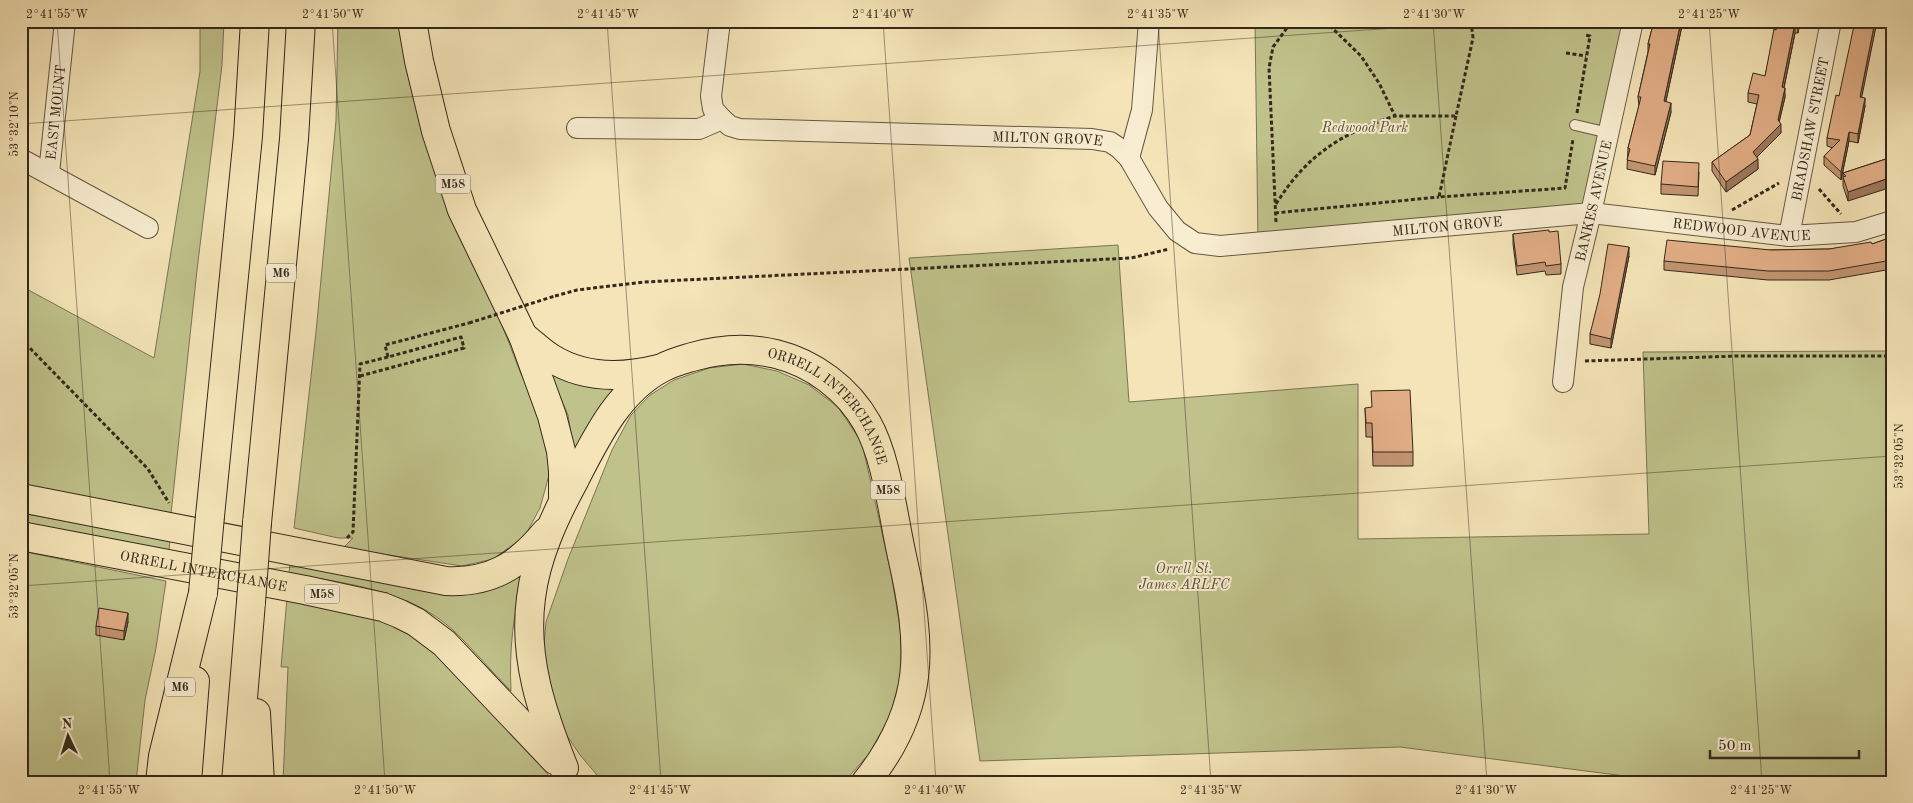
<svg xmlns="http://www.w3.org/2000/svg" width="1913" height="803" font-family="'Old Standard TT',serif">
  <rect width="100%" height="100%" fill="#f4e4b7"/>
  <filter id="stains"><feTurbulence type="fractalNoise" baseFrequency=".004" numOctaves="4"/><feColorMatrix values="0 0 0 0 .2 0 0 0 0 .09 0 0 0 0 .02 0 0 0 .5 -.17"/></filter>
  <radialGradient id="worn" r=".72"><stop offset=".6" stop-color="#630" stop-opacity="0"/><stop offset="1" stop-color="#630" stop-opacity=".3"/></radialGradient>
  <path fill="#c0c28b" stroke="#7a7554" d="M200,21h24l-2,44 -25,205 -26,244 -143,-28 -7,-3v-197l133,72 46,-287z
    M338,21h65l83,263 35,90 21,43 7,26v32l-9,33 -15,28 -32,23 -31,7 -119,-18 10,-10h-15l-44,-10 22,-196 20,-211z
    M1255,21h378l-42,192 -333,30z
    M1118,245l11,157 229,-18v155l291,-5 -6,-182 249,-1v431h-221l-271,-35 -420,14 -71,-503z
    M743,364l34,7 32,14 29,22 24,36 29,130 10,60v42l-11,41 -21,38 -25,28h-241l-23,-27 -21,-31 -16,-68 3,-34 22,-63 44,-109 19,-35 19,-20 24,-15 35,-12z
    M547,367l73,18c-25,27 -34,49 -49,82v-33l-3,-19z
    M21,513l149,27 -1,11 -148,-29z
    M21,551l145,30 -10,67 -11,52 -9,82h-115z
    M290,564l166,31c26,-1 46,-8 68,-21 -11,39 -15,76 -13,117 -20,-20 -38,-42 -58,-61 -45,-41 -107,-46 -164,-57z
    M287,598l94,22 26,11 63,49 84,102h-271l5,-115h-7z"/>
  <g fill="none" stroke-linecap="round" stroke-linejoin="round">
    <g stroke="#645743" stroke-width="12">
      <path id="lane" d="M1575,125l34,8"/>
    </g>
    <g stroke="#645743" stroke-width="22">
      <g id="street">
        <path d="M720,21l-9,75 2,13 9,10"/>
        <path id="s1" d="M577,128l122,1 23,-10 8,7 10,3 352,10 18,3 9,6 10,10 29,50 19,23 18,12 25,3 371,-33 198,23 67,-4 36,-11"/>
        <path d="M1129,158l13,-48 7,-89"/>
        <path d="M21,159l127,69"/>
        <path id="s2" d="M49,173l16,-152"/>
        <path id="s3" d="M1789,236l42,-215"/>
        <path id="s4" d="M1563,382l10,-95 18,-74 42,-192"/>
      </g>
    </g>
    <g stroke="#34281c" stroke-width="30">
      <g id="highway">
        <path d="M412,21l7,40 17,70 26,79 61,126 29,80 9,35 2,20v29"/>
        <path d="M523,336c9,7 18,16 28,22 32,20 71,20 107,11"/>
        <path d="M21,498l425,83c45,2 72,-15 100,-49"/>
        <path d="M210,516l38,-380 7,-115"/>
        <path d="M257,523l37,-384 7,-118"/>
        <path id="s5" d="M21,536l284,54 78,17 17,7 16,8 28,21 111,117"/>
        <path d="M256,713l4,69"/>
        <path id="s6" d="M564,768c-22,-55 -41,-110 -33,-170 5,-42 24,-82 44,-119 21,-41 44,-89 87,-111 9,-5 20,-8 30,-11 28,-8 55,-10 84,-3 37,9 72,35 91,69 20,35 26,93 35,133 20,89 25,150 -36,226"/>
        <path d="M160,782l3,-26 40,-163"/>
        <path d="M187,782l8,-101"/>
        <path d="M236,782l15,-180"/>
      </g>
    </g>
    <path stroke="#34281c" stroke-width="3" stroke-dasharray="4 2.5" stroke-linecap="butt" d="M1325,21l36,35 18,27 16,33h61l17,-78 -2,-17
      M1566,53l20,3
      M1577,113l13,-77 -5,-1
      M1456,116l-17,81 126,-9 8,-49
      M1819,189l22,25
      M1276,204c30,-48 65,-71 119,-88
      M1732,210l47,-27
      M1275,213l164,-16
      M1276,222l-7,-154 4,-21 16,-22 6,-4
      M555,296l22,-6 67,-8 487,-24 38,-9
      M21,339l127,130 21,34
      M1585,361l153,-5h154
      M360,376l104,-28 -3,-11 -73,20 -3,-12 84,-22
      M347,538l6,-6 7,-168 28,-7"/>
    <use href="#lane" stroke="#f8edd0" stroke-width="10"/>
    <use href="#street" stroke="#f8edd0" stroke-width="20"/>
    <use href="#highway" stroke="#f4e4b7" stroke-width="28"/>
    <g stroke="#34281c" stroke-width="30" stroke-linecap="butt">
      <path id="highway-bridge" d="M203,593l7,-77
        M251,602l6,-79"/>
    </g>
    <path stroke="#34281c" stroke-width="3" stroke-dasharray="4 2.5" stroke-linecap="butt" d="M469,323l86,-27"/>
    <use href="#highway-bridge" stroke="#f4e4b7" stroke-width="28"/>
  </g>
  <path fill="#c29572" stroke="#34281c" d="M1654,21h29l-17,80 5,11 -16,63 -28,-6 1,-21 11,-42 -1,-9 10,-45v-8z
    M1778,21h22l-2,12h-3l-11,55 1,9 -6,25 2,11 -24,24 1,12 -32,23 -14,-21v-9l38,-27 7,-31 -9,-2v-9l17,-17z
    M1877,21l-16,76 4,9 -7,37 -9,-2 -8,39 -17,-15v-9l9,-8 -6,-2v-8l12,-42z
    M1892,157l-44,44 -5,-15v-13z
    M1699,172l-1,24 -37,-2v-10z
    M1549,232l12,32v10l-15,1 -1,-4 -28,4 -4,-31v-10z
    M1892,237v32l-63,11h-61l-104,-10v-9l107,-11 58,-1 43,-5z
    M1629,256l-18,92 -21,-4v-10z
    M1365,408l48,44v14h-40l-1,-29h-6z
    M128,622l-4,18 -28,-5v-9z"/>
  <path fill="#9e795d" stroke="#34281c" d="M1681,21h2l-19,89v-9z
    M1798,21h2l-2,12z
    M1875,21h2l-17,85v-9z
    M1795,23v10l-13,64v-10z
    M1785,88v9l-7,30 3,-3v9l-28,28v-9l25,-32z
    M1865,98v8l-7,37v-9z
    M1671,103v9l-16,63v-9z
    M1849,132v9l-8,39v-8z
    M1758,159v10l-32,23v-10z
    M1892,177v10l-44,14v-9z
    M1629,247v9l-18,92v-9z
    M128,613v9l-4,18v-9z"/>
  <path fill="#e1ad85" stroke="#34281c" d="M1654,21h27l-17,80 7,2 -16,63 -28,-6 3,-11 -2,-1 13,-51h-3l12,-53h-2z
    M1778,21h20v3l-3,-1 -13,64 3,1 -7,32 3,4 -28,28 5,7 -32,23 -14,-20 38,-27 9,-40 -11,-2 5,-20 12,3 9,-47 2,1z
    M1855,21h20l-15,76 5,1 -7,36 -9,-2 -8,40 -17,-16 16,-16 -13,-2 9,-43 3,1z
    M1892,157v20l-44,15 -5,-15 3,-1 -3,-3z
    M1663,161l36,2 -1,24 -37,-3z
    M1549,230v2l9,-1 3,33 -15,2 -1,-4 -28,4 -4,-32z
    M1892,237v23l-63,11h-61l-104,-10 3,-21 104,10 58,-1 42,-7 1,2z
    M1608,244l21,3 -18,92 -21,-5 10,-40z
    M1410,390l3,62h-40l-1,-29h-6l-1,-15 7,-1 -1,-16z
    M99,608l29,5 -4,18 -28,-5z"/>
  <path fill="none" stroke="#34281c" stroke-width="1" stroke-opacity="0.45" d="M57,21l53,761M332,21l53,761M607,21l54,761M883,21l53,761M1158,21l53,761M1433,21l54,761M1709,21l53,761M21,124l1474,-103M21,586l1871,-130"/>
  <g text-anchor="middle" stroke-width="4" stroke-linejoin="round" paint-order="stroke">
    <g fill="#f8edd0" stroke="#6f6352" stroke-width="1">
      <rect x="435.5" y="174.5" width="35" height="19" rx="4"/>
      <rect x="266" y="263.5" width="30" height="19" rx="4"/>
      <rect x="870.5" y="480.5" width="35" height="19" rx="4"/>
      <rect x="304.5" y="584.5" width="35" height="19" rx="4"/>
      <rect x="165" y="677.5" width="30" height="19" rx="4"/>
    </g>
    <g font-size="12" font-weight="bold" fill="#34281c">
      <text x="453" y="188">M58</text>
      <text x="281" y="277">M6</text>
      <text x="888" y="494">M58</text>
      <text x="322" y="598">M58</text>
      <text x="180" y="691">M6</text>
    </g>
    <g font-size="14" fill="#34281c" stroke="#f8edd0">
      <text dy="5" stroke="none"><textPath href="#s2" startOffset="61">EAST MOUNT</textPath></text>
      <text dy="5" stroke="none"><textPath href="#s3" startOffset="109">BRADSHAW STREET</textPath></text>
      <text dy="5" stroke="none"><textPath href="#s1" startOffset="476">MILTON GROVE</textPath></text>
      <text dy="5" stroke="none"><textPath href="#s4" startOffset="184">BANKES AVENUE</textPath></text>
      <text dy="5" stroke="none"><textPath href="#s1" startOffset="926">MILTON GROVE</textPath></text>
      <text dy="5" stroke="none"><textPath href="#s1" startOffset="1222">REDWOOD AVENUE</textPath></text>
      <text dy="5" stroke="none"><textPath href="#s6" startOffset="640">ORRELL INTERCHANGE</textPath></text>
      <text dy="5" stroke="none"><textPath href="#s5" startOffset="186">ORRELL INTERCHANGE</textPath></text>
    </g>
    <g font-size="14" font-style="italic" fill="#574e38" stroke="#f8edd0">
      <text x="1365" y="132">Redwood Park</text>
      <text x="1184" y="573">Orrell St.<tspan x="1184" dy="16">James ARLFC</tspan></text>
    </g>
  </g>
  <rect width="1913" height="803" fill="none" stroke="#f4e4b7" stroke-width="55"/>
  <g transform="translate(68 736) rotate(356)" stroke="#f8edd0" stroke-width="4" paint-order="stroke">
  <path d="M0-4L9 19L0 12L-9 19Z" fill="#34281c"/>
  <text y="-8" font-size="14" font-weight="bold" text-anchor="middle" fill="#34281c">N</text>
  </g>
  <path d="M1710 750v8h149v-8" fill="none" stroke="#34281c" stroke-width="2.5"/>
  <text x="1718" y="750" font-size="15" fill="#34281c" stroke="#f8edd0" stroke-width="4" paint-order="stroke">50 m</text>
  <rect x="28" y="28" width="1858" height="748" fill="none" stroke="#34281c" stroke-width="2"/>
  <g font-size="12" text-anchor="middle" fill="#34281c">
    <text x="57" y="18">2°41'55"W</text>
    <text x="333" y="18">2°41'50"W</text>
    <text x="608" y="18">2°41'45"W</text>
    <text x="883" y="18">2°41'40"W</text>
    <text x="1158" y="18">2°41'35"W</text>
    <text x="1434" y="18">2°41'30"W</text>
    <text x="1709" y="18">2°41'25"W</text>
    <text transform="translate(14 124) rotate(-90)" y="4">53°32'10"N</text>
    <text transform="translate(1899 456) rotate(-90)" y="4">53°32'05"N</text>
    <text transform="translate(14 586) rotate(-90)" y="4">53°32'05"N</text>
    <text x="109" y="794">2°41'55"W</text>
    <text x="385" y="794">2°41'50"W</text>
    <text x="660" y="794">2°41'45"W</text>
    <text x="935" y="794">2°41'40"W</text>
    <text x="1211" y="794">2°41'35"W</text>
    <text x="1486" y="794">2°41'30"W</text>
    <text x="1761" y="794">2°41'25"W</text>
  </g>
  <rect width="100%" height="100%" filter="url(#stains)"/>
  <rect width="100%" height="100%" fill="url(#worn)"/>
</svg>
